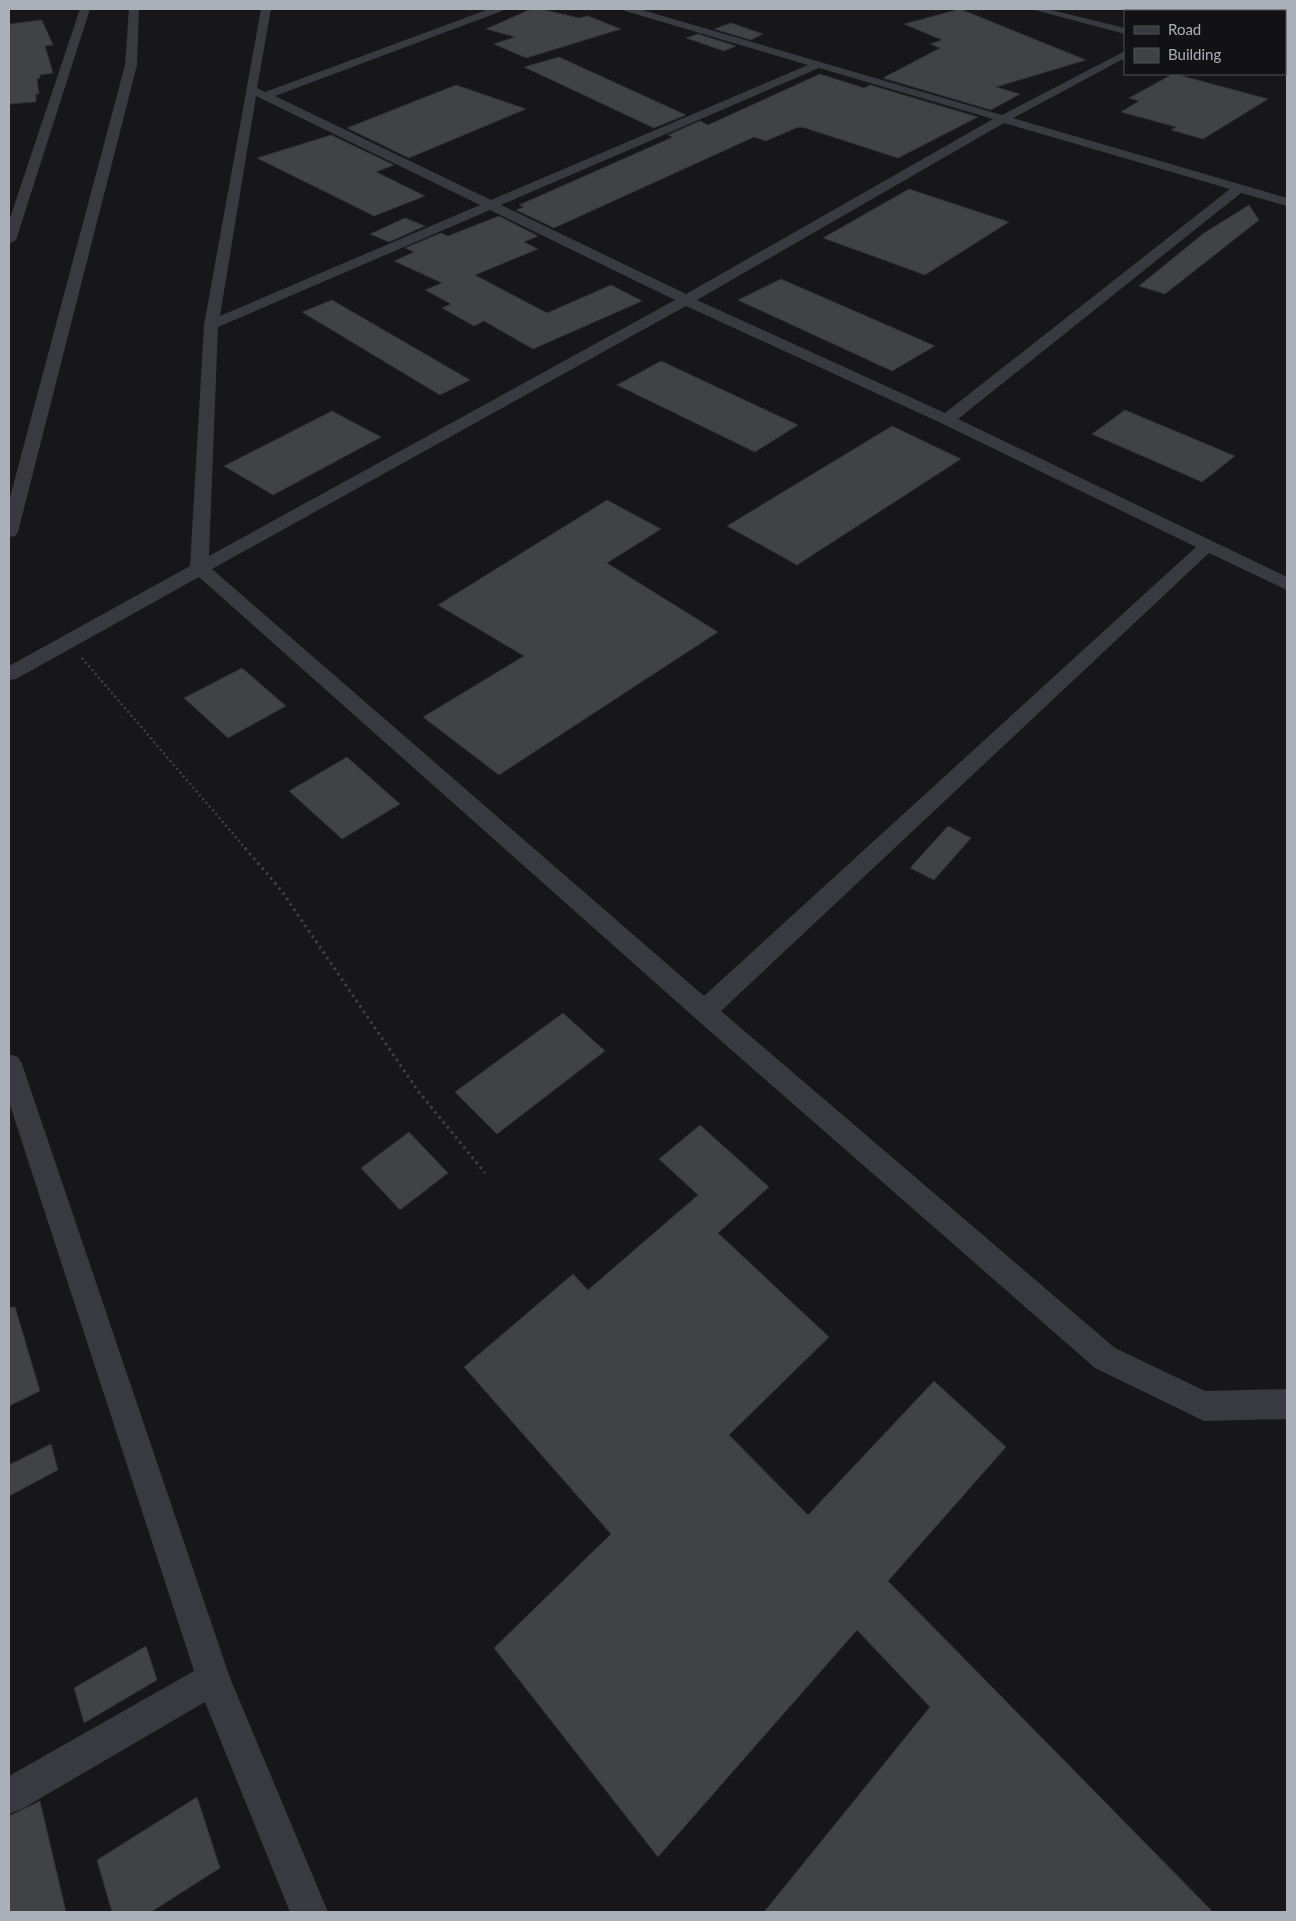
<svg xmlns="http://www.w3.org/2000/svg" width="1296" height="1921" font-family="Lato,sans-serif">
  <rect width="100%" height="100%" fill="#171719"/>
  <path fill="#414246" stroke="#313135" d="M531,9h10l38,9 9,-2 33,13 -95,29 -32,-14 21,-7 -29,-8z
    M960,9l126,51 -90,27 24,7 -29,16 -108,-32 57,-30 -10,-4 12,-4 -38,-16z
    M42,20l11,25 -8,1 8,27 -13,2v3l-3,1 2,15h-3v8l-27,2v-80z
    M731,23l32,11 -12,6 -37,-11z
    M698,34l38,12 -12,5 -38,-13z
    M559,57l127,58 -32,13 -130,-61z
    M820,74l44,14 6,-3 108,32 -80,41 -96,-31 -6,1 -30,13 -12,-4 -200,91 -38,-18 8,-3 -5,-2 154,-68 -5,-2 32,-14 8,4z
    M1173,74h2l93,25 -65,40 -32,-9 5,-3 -55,-15 18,-11 -10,-3z
    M456,85l70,24 -117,49 -62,-30z
    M331,135l63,30 -18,7 49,24 -51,20 -117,-58z
    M909,189l100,33 -84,53 -102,-37z
    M1249,205l10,15 -94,74 -26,-8 65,-53z
    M499,216l39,20 -14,6 14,7 -63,26 72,38 64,-28 31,16 -109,48 -49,-28 -10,5 -32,-18 9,-4 -26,-14 17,-7 -48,-22 20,-9 -9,-4 36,-15 7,3z
    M405,218l20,8 -36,16 -19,-8z
    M781,279l154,67 -43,25 -154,-71z
    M332,300l138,80 -30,15 -138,-83z
    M661,361l137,64 -43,27 -138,-67z
    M1125,410l110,46 -33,26 -110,-48z
    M332,411l49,26 -108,58 -49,-29z
    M892,426l69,33 -164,106 -70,-39z
    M607,500l54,29 -54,34 111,69 -219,143 -76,-58 101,-61 -86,-51z
    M242,668l44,38 -58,32 -44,-40z
    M347,757l53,47 -58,35 -53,-48z
    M948,826l23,12 -37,42 -24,-12z
    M563,1013l42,38 -108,83 -42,-42z
    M700,1125l69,62 -51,46 111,104 -100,98 79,80 126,-134 72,66 -118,134 325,331h-449l166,-205 -73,-77 -199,227 -164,-209 117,-114 -147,-167 109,-93 15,16 110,-95 -39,-36z
    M409,1132l39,41 -48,37 -39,-42z
    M15,1307l25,84 -31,15v-98z
    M51,1444l7,26 -49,26v-31z
    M146,1646l11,34 -73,43 -10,-35z
    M197,1797l23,71 -69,44h-39l-15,-52z
    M40,1801l26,111h-57v-96z"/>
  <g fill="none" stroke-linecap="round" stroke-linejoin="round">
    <path stroke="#3e4146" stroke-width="2.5" stroke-dasharray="2 3" stroke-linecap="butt" d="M82,658l164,191"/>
    <path stroke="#3e4146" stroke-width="3" stroke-dasharray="2.5 4" stroke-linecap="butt" d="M245,848l36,42 137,201 67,82"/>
    <path fill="#383a3f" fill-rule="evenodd" d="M1285,69l2,1v4l-2,-1z"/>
    <path fill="#383a3f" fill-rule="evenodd" d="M80,9h10l-74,231 -7,4v-23z
      M129,9h10l-2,56 -119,467 -3,4 -6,1v-36l116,-436z
      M261,9h10l-14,79 8,4 224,-83h14l-1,2 -227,85 216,104 317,-135 -183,-54 -1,-2h15l363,106 123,-64v7l-112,60 274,80v8l-46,-13 -283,226 329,158v13l-78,-37 -488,458 394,337 90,43 82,-2v30l-83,2 -109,-53 -400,-350 -496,-441 -183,102 -7,1v-14l181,-100 14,-241zM819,68l174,51 -307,175 -185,-89zM256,96l4,2 220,107 -260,111zM1004,123l226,66 -285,224 -248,-113zM490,210l185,90 -466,256 9,-229zM686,306l255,117 255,124 -492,449 -492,-427z
      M1031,9h16l78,19v6z
      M1132,9h18l2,2h-18z
      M1197,9h12l-2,2h-12z
      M9,1054l9,3 4,7 208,614 98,234h-38l-85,-210 -183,107 -13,5v-38l185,-105 -185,-569z"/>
  </g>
  <rect width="1296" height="1921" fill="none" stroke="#a9b0ba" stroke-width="20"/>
  <rect x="1124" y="10" width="162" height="65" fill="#121214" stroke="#4e5156"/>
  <rect x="1134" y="26" width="25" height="8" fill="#383a3f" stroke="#4e5156"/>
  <text x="1168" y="35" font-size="15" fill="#a9b0ba">Road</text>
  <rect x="1134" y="48" width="25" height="15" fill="#414246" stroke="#4e5156"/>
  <text x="1168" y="60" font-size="15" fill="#a9b0ba">Building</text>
</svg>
